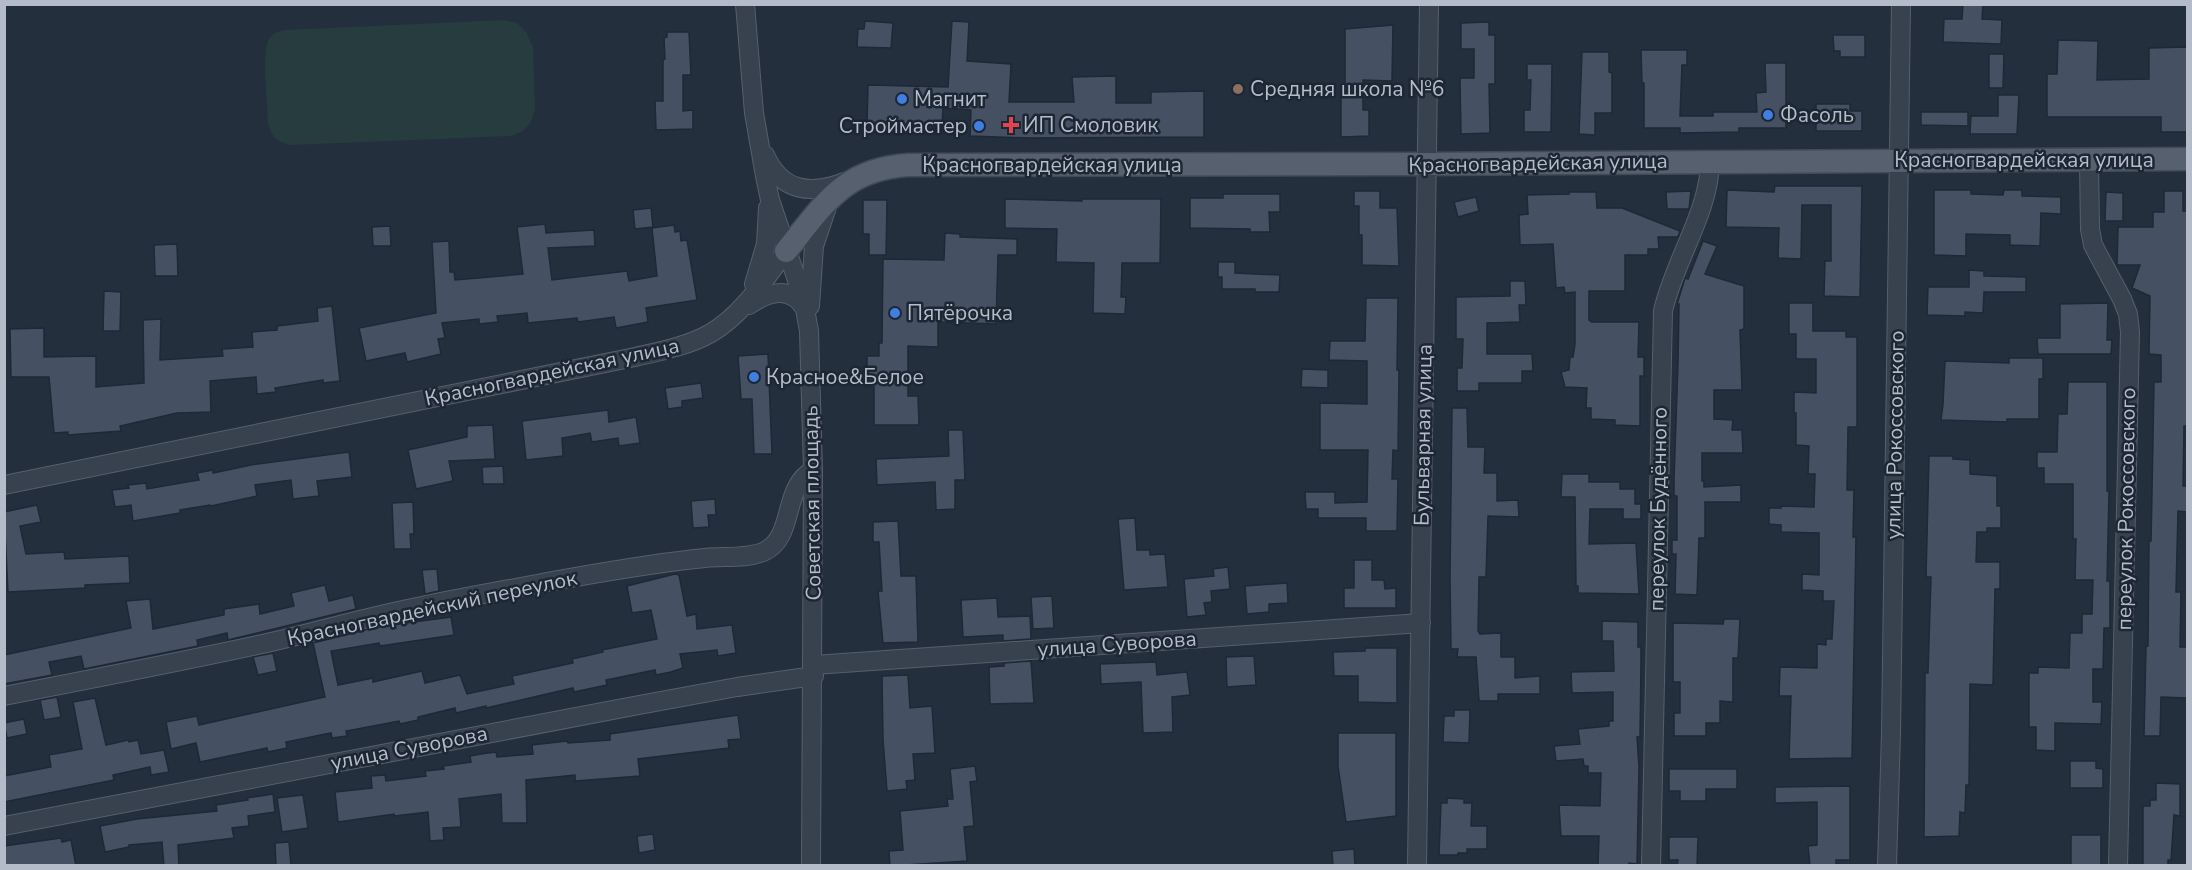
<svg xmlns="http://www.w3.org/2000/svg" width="2192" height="870" font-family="'Nunito Sans',sans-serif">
  <rect width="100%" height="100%" fill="#242f3e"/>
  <path fill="#263c3f" d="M504,20l13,3 9,9 7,15 2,62 -4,13 -8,9 -12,5 -220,9c-14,-3 -19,-8 -23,-22 0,-16 -7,-73 1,-84 4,-6 9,-8 16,-9z"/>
  <path fill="#455162" stroke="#1f2835" stroke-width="1.5" d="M1963,4h20l-1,15 20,1 -1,24 -58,-2 1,-23h18z
    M865,21l28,2 -2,25 -34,-1 1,-18h6z
    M952,21l17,1 -2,39 44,3 -2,38h65l-2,-25 44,-1v27h35v-11l53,-1v46l-175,1 -59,-2 1,-26 -28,-2 -1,18 -75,-2 1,-39 80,2z
    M1489,22v13h6v49h-6l1,49 -29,1 -1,-56h14v-29h-13v-26z
    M1393,25l-1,56 -29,-1v30h6v26l-28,1v-44h4v-64z
    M667,32h22l2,43h-8v36l10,-1v19l-37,1 -1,-29h8v-42h2l-1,-21 3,-1z
    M1833,35h32v22h-25v-6h-6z
    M2058,40l40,1 -1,39 52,-1v-31l38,-1v85h-26v-15h-114v-43h10z
    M1641,50h46v15h-5l-2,51h33v-4h44l-1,-19 10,-1 -1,-29h21v65h-47v4l-59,1v-5h-36v-45h-2z
    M1582,52h27v20l3,1v40h-17v22l-16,-1z
    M1989,54h15l-1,34h-14z
    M1527,64h25l-1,68h-27v-22h6l1,-30h-4z
    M1998,95h21l-2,39h-47l1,-18h27z
    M1816,104h34v7h12v20h-46z
    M1921,112h47v14l-47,-1z
    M1775,186h87l-2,111 -36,-1 1,-35h6v-56h-29l-1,54 -23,-1 1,-30 -53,-1 1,-37 47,2z
    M1934,190h37v4l32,1 1,-5h18v6l39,1v17l-20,-1 -1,33 -30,-1v-10l-44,-1v22l-32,-1z
    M1354,191h26v17h17l2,58 -37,-1v-30h-3v-29h-5z
    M1691,191l-2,18h-22l-1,-17z
    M2164,191h19v20h4v215h-3l-1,60h4v26l-9,-1 -2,81h5l-1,55h7v51l-26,-1 -1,39h-16l2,-90h2l1,-105h2l1,-48 2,-111h7v-27l-12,-1 1,-58 -18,-8 8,-23h-23l1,-38h35v-15h11z
    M1569,192h27l1,16h25l58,23 -2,6h-20l1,12h-11v6h-23v36h-36v29l3,2h47l-1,35h6v19h-4v50l-25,-1v-5l-24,-1v-11h-5l1,-20 -22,-1 -4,-15 8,-2 1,-13h3l2,-13v-52l-10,1 -1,-6 -8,1 -3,-44 -33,1 -1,-30 9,-1 -1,-19 42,-1z
    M2106,192l17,1v28h-18z
    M1223,194h57v18h-11l1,20h-20v-3l-60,-1v-30h33z
    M1476,197l3,14 -21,6 -4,-15z
    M1005,199l77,2v-2h79l-1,64h-38l-1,34h5l-1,17 -32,-1 1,-50 -38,-1 1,-33 -52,-1z
    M863,200h24l-1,55h-17v-21h-6z
    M651,208l2,19 -18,2 -2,-19z
    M545,224l1,9 48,-3 1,16 -47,2 4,32 75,-9 2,10 28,-5 -5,-48 22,-3 1,7 5,-1 1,10 6,-1 10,60 -51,8 2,14 -32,6 -2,-11 -36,5 -1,-4 -49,5 -1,-10 -30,3 1,6 -19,2v-5l-37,4 3,15 -7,1 3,15 -34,8 -2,-9 -39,8 -7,-33 77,-15 -4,-71 17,-1 1,31h4l1,8 68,-6 -6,-47z
    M390,226l1,20h-18l-1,-19z
    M945,233l15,1v3l57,2v16h-19l-2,69 -58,-2v25l-30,-1v50h10l1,29h-45v-38h-7v-31h12v-13h3l1,-84 61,1z
    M1703,241l14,5 -12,28 39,12v43l-4,1 2,60h-28v29l19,1 -1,10h10l1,23h-41v28h2v6l37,-2v17h-36v36h-6l-2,57 -22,-1 1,-40h-4v-14h5v-44h-3v-17l4,-116 1,-59h-2l8,-26 3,1z
    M177,244l1,32h-23l-1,-31z
    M1218,262h17v11l45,2 -1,17h-24v-3h-33v-12h-4z
    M1969,270l15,1v5l42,1v15h-42l-1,21 -18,-1v4l-38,-1 1,-28h41z
    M1510,281h15l1,24h-7l1,17 -33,1v31h45l1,17h-11v12h-43v8h-22v-23h5l1,-29h-7v-42l54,-1z
    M104,291l17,1 -1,39h-17z
    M1366,298h32l-1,72h2l-1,81 -5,-1 -1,29h6l-1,52h-31v-13h-48v-9h-12l-1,-17h30v11l32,-1 1,-52h-48v-47l47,1v-43l-38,-1 1,-19h35z
    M1789,303h24v28h33v6h11v90h-9l-1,63h7l-1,47h3l-4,221 -63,1 2,-63h-12l1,-29 37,1v-24l9,1v-6h6l2,-38h-11v-10l-21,-1v-16l17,1v-42l-38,-1v-7l-12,-1v-16h12v-2l33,1 1,-33h-7l1,-28 -13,-1v-32h-2v-21l22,1v-34h-20v-25h-7z
    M2108,303l-1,37h5l-1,14h-73l-1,-16h23v-34z
    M332,306l8,75 -17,2v-3l-48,8 1,4 -19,2 -1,-17 -46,4 1,31 -34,1 -57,13 1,5 -53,4v-3l-14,1 -5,-56h-38l-1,-48 34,-1v29l52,-1v31l48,-4 -1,-63 18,-1 -1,41 63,-4 -1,-7 31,-2 -1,-15 25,-2v-4l41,-5 -1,-13z
    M768,354l4,100h-18l-2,-55h-11l-3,-43z
    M2009,358h34v21h-4v40h-32v3l-66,-2 2,-16 2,-43 64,2z
    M1302,369l26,1v18l-27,-1z
    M2068,382h39v109h2l-2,90h3v47h-6l-1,41h-10v33h9l-1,22 -46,-1v28l-19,-1v-23h-7v-54h9v-6l31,1 1,-35h12v-19h10l1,-34h-18l1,-41h-3v-55h-29v-16h-7v-16h20l1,-38h9z
    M701,383l2,15 -21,3v6l-14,2 -3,-21z
    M1452,408h15l1,39h17l-1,26h13v28l21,-1 1,17 -31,-1 -2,61h-7l-1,54 2,3 21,-1v24h14v21l25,-2v18h-42v7h-19l-3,-44h-19l1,-8h-7l-1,-72z
    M608,410l1,12 27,-5 4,26 -21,3 -1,-8 -26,4 -2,-9 -28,5 1,18 -37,4 -4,-39z
    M493,425l2,34 -46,2 4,20 -37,8 -8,-39 59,-13v-11z
    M948,430h15l2,50h-10v29l-19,1 -1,-28 -58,3 -1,-26 73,-3z
    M349,452l3,25 -35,4 2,15 -26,3 -2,-19 -36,5 2,11 -46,10 -1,-1 -30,5v3l-47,8 -2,-16 -16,2 -3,-17 17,-2 -1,-3 18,-2 1,6 52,-9 -2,-7 16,-3v3l38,-8z
    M1929,456h24v3l17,1v14l27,2v30h4v22h-14v4h-10l-1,30h24v27h-5l-2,96 -23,-1 -1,101h-3l-1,28 -5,-1 -1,24 -35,1 1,-164h3l3,-96h-5z
    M503,466l1,18h-21l-1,-17z
    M1562,474h27v8h31v7h15v15h6v15h-18v-10h-33l-1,35 47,-1 3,51 -61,-1v-7h-2l-1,-89h-14z
    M715,499l1,16h-8l1,12 -16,1 -2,-27z
    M413,502l1,32h-4l1,15h-17l-2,-46z
    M37,505l4,17 -21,4 6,28 38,-2 1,7 64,-3 1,27 -45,2v3l-77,4 -4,-80z
    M1135,518l2,32h13v5l15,-1 3,33 -44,3 -6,-71z
    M898,521l3,55h15l2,66 -35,1 -5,-52h4l-3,-49h-6v-20z
    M1354,560h18v20h12l1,9 11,-1v20h-52v-20h10z
    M1228,567l2,22 -19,2 1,11 -8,1 2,12 -19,2 -3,-38 30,-3 -1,-7z
    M437,569l2,22 -14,3 -3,-24z
    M675,574l4,1 8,41 9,-2 1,15 35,-4 4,28 -18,3 -1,-6 -37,4 3,14 -12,4 -15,3 -1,-5 -49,10 1,5 -33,7 -1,-4 -87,20v-2l-30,7 -1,-5 -37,9v3l-18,4 -1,-3 -53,10 1,5 -15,2 -1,-5 -45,9 1,6 -19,4 -1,-4 -67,14 -4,-19 -25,6 -5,-27 31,-6 2,9 126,-28 -12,-54 63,-16 75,-10 3,18 -74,11 -1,-3 -48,8 7,34 35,-7v4l49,-11 3,12 35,-8 7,19 47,-10 -2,-8 61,-13 -1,-4 31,-7 -1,-2 55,-11 -6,-29 -19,3 -5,-27z
    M1287,583l1,20 -19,1v8l-22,2 -2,-28z
    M325,585l4,16 24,-6 3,14 -124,30 -4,1 -1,-7 -30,7 1,6 -114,23 -3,-13 -32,6 3,13 -48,9v-29l127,-27 -5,-27 24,-2 3,30 71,-14v-6l35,-5 1,10 34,-8 -3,-13z
    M1052,596l2,32 -21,1 -2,-32z
    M997,598l1,19 32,-1 1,23 -28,2v-6l-40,2 -2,-37z
    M1724,619h16l-2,39h-5v44l-13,-1v22h-14v13h-32v-23h6v-31h-7v-59l50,1z
    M1602,621l36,1v25h3v16l-1,74h-3l2,30 -2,97 -8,-1v3h-31l1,-30h-38l-2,-31 41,1 1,-33h-13v-7h-4l-1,-7 -27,2 -2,-15 26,-2 -2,-15 31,-3v-5h4v-29l-41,1 -1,-21 43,-1 -1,-30h-11z
    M1365,648h32v55l-39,-1v-26h-24l-1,-24 32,-1z
    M273,653l4,18 -19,4 -5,-18z
    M1254,656l2,29 -29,2 -1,-30z
    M1031,661l3,42 -44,1 -1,-37 15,-1v-3z
    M1156,662l1,13 30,-3 3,23 -18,2 1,35 -30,1 -2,-51 -40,2 -1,-20z
    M908,675l2,33 22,-2 3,47 -22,1 2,26 -9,1 1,8 -20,2 -4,-51 -1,-64z
    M57,697l4,20 -17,3 -4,-20z
    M95,698l11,47 22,-5 1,2 9,-2 3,14 23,-4 5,22 -18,3 -1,-8 -37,8 1,5 -110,22v-26l47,-9 -2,-12 33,-6 -9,-47z
    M1454,710h16l-1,33 -26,-1 1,-26h10z
    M738,715l3,24 -13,1 1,8 -91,11 2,17 -65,5v-6l-49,5 1,43h-25l-1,-29 -42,5 2,28 -18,1 1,12 -14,1 -2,-29 -34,4v-2l-56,8 -3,-30 37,-4 -1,-12 14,-1 1,6 40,-5 -1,-5 19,-2 -1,-3 28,-4 -1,-6 11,-2 15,-2 1,5 36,-3 -1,-9 35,-4 1,2 42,-3v-6z
    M24,719l3,15 -20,4 -3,-15z
    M1338,733h58v83l-50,6 -8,-56z
    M2070,761h26v7l7,1v19h-33z
    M975,766l2,15 -7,1 4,44 -10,1 3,34 -77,5 -1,-15 14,-1 -3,-39 48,-5 -1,-7h6l-3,-30z
    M1669,769h68v20h-31v12h-26v-10h-11z
    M2156,783l24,1v32l-6,-1 -3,45h-3v6h-25v-60h7v-6h6z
    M1850,786v74h-14v6h-26l-2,-20 9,-1v-43l-42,1v-16z
    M273,794l2,18 -27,4 1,10 -17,2 2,10 -56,7 1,21h-15l-2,-24 -33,3v2l-24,5 -5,-26 37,-7 80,-8 -1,-6 32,-5 -1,-2z
    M303,795l5,33 -26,4 -5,-34z
    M1447,798l17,1v4h8l-1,23h16v23h-20v4h-9v2h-19l2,-52h6z
    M653,834l2,16 -16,3 -2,-17z
    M2071,835h30v31h-30z
    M1669,837h29l-1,29h-20l1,-6h-9z
    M61,838l1,4 9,-2 5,26h-72v-20z
    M289,842l2,24h-15l-1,-23z
    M1354,849l1,17h-22l-1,-15z"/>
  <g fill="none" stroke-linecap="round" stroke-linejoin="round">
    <g stroke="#565f6c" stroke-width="20">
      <path id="minor" d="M745,4l9,109 11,63 5,24 33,98 6,33 4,139 -2,396
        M765,155c17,38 47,40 82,26
        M2089,161l1,68 3,16 29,54 6,15 2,18 -12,534
        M754,284l12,-40 2,-36
        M749,305c19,-13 42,-20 56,4
        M810,306l4,-60 13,-39
        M4,485l631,-128c26,-6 53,-11 76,-24 32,-19 53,-53 75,-82
        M814,665l607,-42
        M4,696c88,-17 176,-34 263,-53 52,-12 103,-27 155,-37 42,-9 84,-16 125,-24 52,-9 105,-19 158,-24 19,-2 40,1 58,-6 33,-14 18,-64 50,-82
        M4,826l635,-121 98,-18 77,-11
        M1417,866l12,-862
        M1651,866l12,-555c11,-50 47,-100 47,-150
        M1887,866l4,-133 10,-729"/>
    </g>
    <g stroke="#414a57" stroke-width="25">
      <path id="major" d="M786,251c38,-46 57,-82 122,-86l518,-1 762,-5"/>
    </g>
    <use href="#minor" stroke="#38414e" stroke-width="18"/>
    <use href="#major" stroke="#56606e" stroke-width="22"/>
  </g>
  <circle fill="#8d6e63" stroke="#1d2633" stroke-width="2" cx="1238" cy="89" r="6"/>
  <g fill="#3f7fe0" stroke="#1d2633" stroke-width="2">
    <circle cx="902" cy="99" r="6"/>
    <circle cx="1768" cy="115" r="6"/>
    <circle cx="979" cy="126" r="6"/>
    <circle cx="895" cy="313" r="6"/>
    <circle cx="754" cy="377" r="6"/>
  </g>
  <path fill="#e0444e" stroke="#1d2633" stroke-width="2" d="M1008 116h6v6h6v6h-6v6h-6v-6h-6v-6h6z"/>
  <g text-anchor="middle" stroke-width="5" stroke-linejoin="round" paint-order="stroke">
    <g font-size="21" fill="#b4bcc9" stroke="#1d2633" text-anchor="start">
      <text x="1250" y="96">Средняя школа №6</text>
      <text x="914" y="106">Магнит</text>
      <text x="1780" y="122">Фасоль</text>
      <text x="1023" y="132">ИП Смоловик</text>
      <text x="967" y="133" text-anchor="end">Строймастер</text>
      <text x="907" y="320">Пятёрочка</text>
      <text x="766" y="384">Красное&amp;Белое</text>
    </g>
    <g font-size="21" fill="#b4bcc9" stroke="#1d2633">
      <text x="2024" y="167">Красногвардейская улица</text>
      <text transform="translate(1538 163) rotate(-1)" y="7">Красногвардейская улица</text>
      <text x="1052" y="172">Красногвардейская улица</text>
      <text transform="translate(552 372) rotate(-12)" y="7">Красногвардейская улица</text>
      <text transform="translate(1423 435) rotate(-89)" y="7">Бульварная улица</text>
      <text transform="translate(1895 435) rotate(-89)" y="7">улица Рокоссовского</text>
      <text transform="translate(812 503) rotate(-91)" y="7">Советская площадь</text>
      <text transform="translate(1658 509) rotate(-89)" y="7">переулок Будённого</text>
      <text transform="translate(2126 509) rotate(-89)" y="7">переулок Рокоссовского</text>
      <text transform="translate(432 608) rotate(-12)" y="7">Красногвардейский переулок</text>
      <text transform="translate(1117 644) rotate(-4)" y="7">улица Суворова</text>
      <text transform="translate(409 748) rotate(-11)" y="7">улица Суворова</text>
    </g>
  </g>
  <rect width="2192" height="870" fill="none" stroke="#b4bcc9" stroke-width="12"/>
</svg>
